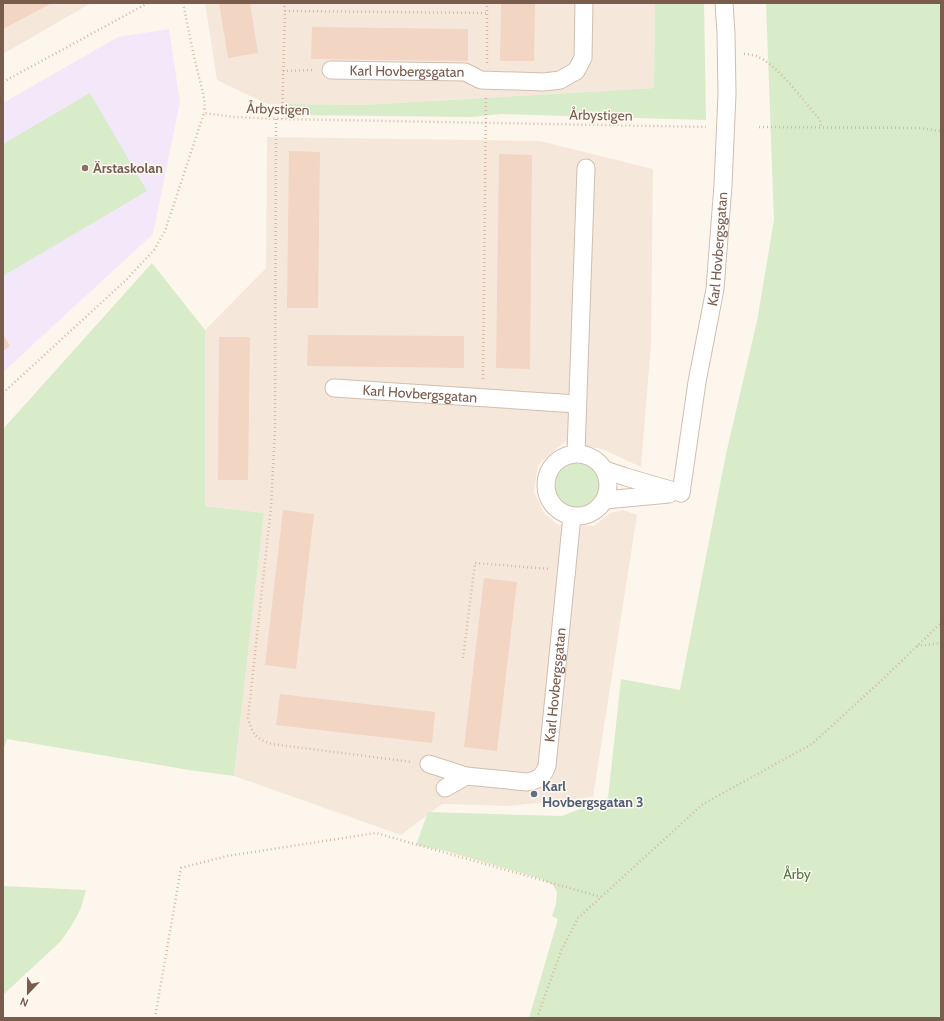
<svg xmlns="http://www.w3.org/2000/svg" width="944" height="1021" font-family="Cabin,sans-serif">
  <rect width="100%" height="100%" fill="#fdf6ec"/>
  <path fill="#f5e8da" d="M3,3h88l-88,51z
    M205,3h450l-1,85 -292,17 -95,-1 -50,-24z
    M267,137l273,4 113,28 -2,175 -10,123 -39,-18 -38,-7 -26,23 -4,27 10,21 14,12 36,1 16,-13 13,-3 14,5 -44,282 -86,9 -65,-2 -41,31 -167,-59 30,-263 -59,-7v-176l61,-62z"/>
  <path fill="#f3e8fa" d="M169,29l11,73 -27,132 -150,138v-269l115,-66z"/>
  <path fill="#d8ecc9" d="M655,3h49l2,117 -205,-6 -29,3 -187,-2 1,-11 76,1 292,-17z
    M766,3h175v1015h-412l29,-99 -6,-3 4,-12 1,-12 -4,-7 -12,-6 -95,-28 -30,-6 12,-33 134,4 46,-18 13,-119 59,11 46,-236 31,-133 17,-101z
    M90,93l57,98 -144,85v-132z
    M152,263l53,67v176l59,7 -30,263 -45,-6 -182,-31 -4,12v-322z
    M552 485a25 25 0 1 1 50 0a25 25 0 1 1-50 0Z
    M3,886l83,4 -5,18 -9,17 -11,16 -58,54z"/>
  <path fill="#f3d5c3" d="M3,3h49l-49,26z
    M219,3h31l8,50 -30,5z
    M501,3h34l-1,58h-34z
    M312,27l156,2v32l-157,-2z
    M289,151l31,1 -2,156h-31z
    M499,154l33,1 -2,214 -34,-1z
    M3,334l7,12 -7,5z
    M308,335l156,1v32l-157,-2z
    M219,337h31l-2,143h-30z
    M283,510l31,4 -18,155 -31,-4z
    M484,578l33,4 -20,169 -33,-4z
    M280,694l155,18 -3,31 -156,-18z"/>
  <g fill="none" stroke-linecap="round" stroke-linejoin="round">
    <g stroke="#d1beb0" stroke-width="19">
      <g id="street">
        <path id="s1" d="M331,70l134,2 16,8 63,2 16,-2 16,-9 7,-13 1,-55"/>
        <path id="s2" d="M334,388l243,16"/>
        <path d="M576,453l10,-285"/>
        <circle cx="577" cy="485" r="31"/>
        <path d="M605,470l21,7 55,16"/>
        <path id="s3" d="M681,493l16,-111 18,-93 8,-104 4,-91 -1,-61 -2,-30"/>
        <path d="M605,500l64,-6"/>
        <path id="s4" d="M429,764l37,12 61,6c11,-2 16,-5 20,-16l25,-250"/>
        <path d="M445,788l21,-12"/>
      </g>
    </g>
    <path stroke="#d9b8a5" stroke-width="2.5" stroke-dasharray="1 3" stroke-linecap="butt" d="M183,3c5,23 9,47 15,70 3,14 8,25 6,40
      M285,11l202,2
      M744,54c4,0 8,1 12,2 20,7 46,43 60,59l4,5 1,8
      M487,63v-60
      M283,71l32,-1
      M3,82l145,-79
      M276,119l-1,310 -4,78 -23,211c4,16 8,21 24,26l140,18
      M282,119l3,-108 -1,-8
      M759,127l161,1 21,3
      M483,379l3,-281
      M3,393l123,-113 28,-30 11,-19 39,-118 30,4 48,2 424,8
      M917,646l24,-3
      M463,658l12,-95 75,6
      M155,1018l26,-150 46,-12 149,-23 225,64
      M537,1018l24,-67 17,-33 125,-114 109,-60 72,-66 57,-55"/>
    <use href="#street" stroke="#fff" stroke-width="17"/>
  </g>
  <circle fill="#8d6e63" stroke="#fffaf3" stroke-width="1.5" cx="85" cy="168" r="4"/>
  <circle fill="#5c6f8a" stroke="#fffaf3" stroke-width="1.5" cx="534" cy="794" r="4"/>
  <g text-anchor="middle" stroke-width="3" stroke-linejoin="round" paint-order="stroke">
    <g font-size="14" fill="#7a5c4d" stroke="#fffaf3">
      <text dy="5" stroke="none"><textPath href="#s1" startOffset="76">Karl Hovbergsgatan</textPath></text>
      <text transform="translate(278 109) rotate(2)" y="5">Årbystigen</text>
      <text transform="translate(601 115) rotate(1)" y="5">Årbystigen</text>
      <text dy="5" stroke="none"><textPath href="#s3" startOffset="247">Karl Hovbergsgatan</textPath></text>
      <text dy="5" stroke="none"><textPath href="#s2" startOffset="86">Karl Hovbergsgatan</textPath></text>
      <text dy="5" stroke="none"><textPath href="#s4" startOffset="209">Karl Hovbergsgatan</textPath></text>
    </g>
    <g font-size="14" font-weight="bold" fill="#785e54" stroke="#fffaf3" text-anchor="start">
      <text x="93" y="173">Ärstaskolan</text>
    </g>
    <g font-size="14" font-weight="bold" fill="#4e5e75" stroke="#fffaf3" text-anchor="start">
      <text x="542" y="791">Karl<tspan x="542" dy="16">Hovbergsgatan 3</tspan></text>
    </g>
    <g font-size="14" fill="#537a41" stroke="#fffaf3">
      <text x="797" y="879">Årby</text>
    </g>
  </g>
  <rect width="944" height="1021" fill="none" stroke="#7a5c4d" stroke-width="8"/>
  <g transform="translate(28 993) rotate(202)" stroke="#fffaf3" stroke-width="3" paint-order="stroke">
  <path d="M0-3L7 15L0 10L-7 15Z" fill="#7a5c4d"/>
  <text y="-6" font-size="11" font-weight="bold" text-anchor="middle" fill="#7a5c4d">N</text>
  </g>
</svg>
